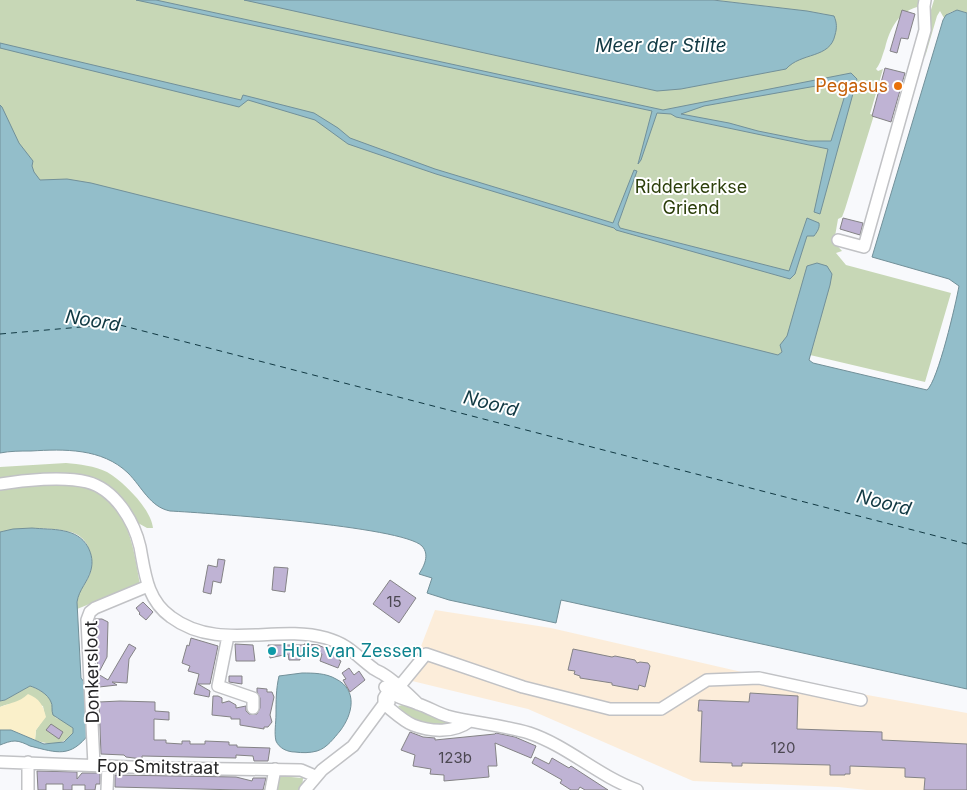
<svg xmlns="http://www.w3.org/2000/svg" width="967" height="790" font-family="Inter,sans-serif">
  <rect width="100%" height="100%" fill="#f8f9fc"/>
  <path fill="#fcedda" d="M435,610l116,18 195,45 221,40v77h-100l-29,-3 -145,-6 -165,-72 -120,-29z"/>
  <path fill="#c7d7b6" d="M0,0h322l503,14 -111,-14h208l-1,6c-22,4 -31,22 -36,42 -3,8 -4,15 -9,21l2,2 5,-2 -13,45 4,1 -29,94 -3,8 -4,2 -4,23 8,9 -6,2 10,12 105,28 -26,89 -115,-27 22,-81 -48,85 -784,-171z
    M934,0h33v13c-9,-2 -17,-4 -23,5l-4,-7 -3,5 -12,41 5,-44z
    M66,463c13,1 29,3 41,9 17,10 44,37 46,56h-6l-9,-5 -15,-22 -67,-26h-36l-20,3v-11z
    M45,483c12,1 27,0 38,4 45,13 50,58 57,97l-63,25c-1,-21 9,-21 14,-38 3,-13 -2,-31 -15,-37 -18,-8 -57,-6 -76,-2v-45z
    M30,686c7,2 20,9 22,17 1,6 1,9 4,15l8,3 9,7v5c-9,13 -25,12 -38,7l1,-10 9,-13 -2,-11c-15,-3 -28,-5 -43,1v-6l5,-1z
    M407,704l52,18c-22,6 -46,4 -61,-16z
    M279,776l24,2 -1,12h-25z"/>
  <path fill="#faf0ca" d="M28,694c12,5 15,11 18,23l-10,13 -1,10 -24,-10h-11v-23c12,-5 18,-4 28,-13z"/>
  <path fill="#93beca" stroke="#729099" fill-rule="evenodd" d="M136,0h20l507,110 188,-37 6,6 -37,135 -6,-2 14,-63 -152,-32 -5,-3 -14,-1 -16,47 -3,4 14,-53zM844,81l4,4 -17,56h-23l-50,-10 -29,-8 -48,-9 23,-8z
    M244,0h469l94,11 27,5c3,7 3,12 1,19 -5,24 -34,17 -49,34l-105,20 -24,2z
    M957,10l10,3v676l-406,-89 -5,23 -107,-23 -22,-7 5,-15 -13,-4c5,-8 11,-19 3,-28 -20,-20 -215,-33 -252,-35 -20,-4 -28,-24 -42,-38 -26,-25 -64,-24 -97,-22 -11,0 -21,0 -31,2v-348l2,2 17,36 14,18 -1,5 2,6 6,8 27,-1 24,4 687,172 4,-3 -2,-7 7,-9 20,-70 10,-3 10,3 5,8 -2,11 -21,75 4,3 114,27c11,-9 29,-87 32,-104l-10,-7 -77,-22 71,-237 3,-5z
    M0,43l241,57 2,-5 71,18 24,15 12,10 85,31 178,54 21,-53 3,1 -19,53 2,4 169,43 18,-53 12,5c1,5 -2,9 -5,13h-7l-12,38 -5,5 -174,-49 -2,-2 -178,-54 -88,-30 -33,-24 -67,-20 -9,7 -239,-59z
    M32,528c20,2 45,-1 56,19 4,8 5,15 3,23 -3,12 -12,19 -14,32l4,76 7,9 1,47c-19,24 -31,19 -59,12 -4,-2 -10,-5 -15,-5 -5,0 -10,2 -15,4v-15h11l33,14 20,-2 9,-9v-5l-20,-13c-2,-5 0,-10 -2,-13 -3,-8 -14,-14 -21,-16l-25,14 -5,1v-169l13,-3z
    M302,673c11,0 24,0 34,6 22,11 17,35 4,52 -6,7 -13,17 -23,20 -7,2 -15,2 -22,1 -8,0 -16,-4 -19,-11 -2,-8 0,-18 0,-27 0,-13 0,-25 3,-38z"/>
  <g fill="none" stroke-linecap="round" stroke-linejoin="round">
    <path stroke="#113943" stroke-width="1" stroke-dasharray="6 5" stroke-linecap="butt" d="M0,334l116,-10 851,220"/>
  </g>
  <path fill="#bfb3d4" stroke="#848385" d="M902,10l13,4 -7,25 -7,-1 -4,15 -7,-2z
    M885,68l20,5 -14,49 -19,-6z
    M843,218l20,5 -3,12 -20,-6z
    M218,559l7,1 -4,23 -8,-2 -2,13 -8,-2 5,-27 9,2z
    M274,567l14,1 -3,24 -13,-2z
    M390,580l26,18 -17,25 -26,-19z
    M143,602l10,10 -7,8 -7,-6 1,-1 -4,-5z
    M95,619h7l6,3 -1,35 -9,17z
    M191,638l27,8 -8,38h-12l12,7 -1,6 -15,-3 5,-20 -11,-3 2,-5 -8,-3 5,-18 2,1z
    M129,644l7,4 -7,11 -2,24 -15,-1 5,3 -18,2 -1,-13 10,6z
    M235,644l18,1 2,16h-19z
    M304,644l14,1 23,10 -2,5 2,1 -3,7 -18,-7 2,-7 -22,-3v9h-11l-1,-6 -18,4 -2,-13h36z
    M573,649l39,8 3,-1 20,4 2,3 3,-1 8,1 2,3 -5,21 -6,-2 -1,5 -26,-5v-2l-32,-5v-2l-6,-2 1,-3 -7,-1z
    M349,668l5,7 5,-4 6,9 -15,12 -7,-12 3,-1 -4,-6z
    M229,676h13v8l-13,-2z
    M257,688l10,1v3h5l2,5 -4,18 2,7 -4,5h-4v2l-24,-4v-6h-9v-2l-19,-2 1,-19h5l4,2v5l7,-2 7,4v3l10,-2v5l3,3h8l3,-6v-10l-3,-6z
    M750,693l48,3 -1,33 85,3v8l85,4v46h-43l1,-12 -20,-1v-9l-55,-2v8h-5v1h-15v-10l-88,-2v3h-10v-3l-32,-1 2,-51h-4l1,-11 50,2z
    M120,701l35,1v9l14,1v8l-15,-1v21h12v3l16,1v-3h8v3h15v-3l24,1v3h8v2l33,1 -2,13h-14l-1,-5 -17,-1v3l-94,-2v3l-16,-2 -2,-2 -23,-1 -2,-52z
    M51,724l12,8 -4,7 -13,-9z
    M410,732l13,5 12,1v2l60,-6 1,-1 19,4 21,9 -5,12 -36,-15 2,23h-9l1,11 -45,4v-6l-14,-1 1,-5 -18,-3 2,-11 -14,-5z
    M535,757l14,7 3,-6 17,10 2,-2 37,24h-23l-5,-3 -2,3h-7l-11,-7 2,-3 -30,-17z
    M37,771l40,1v7l5,-6h18v11h-4l-1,6h-10v-5h-13v5h-9v-6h-17v6h-8z
    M115,775l121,2 16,4 1,-3h13l-3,12h-22l-126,-3z"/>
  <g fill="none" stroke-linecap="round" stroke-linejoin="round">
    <g stroke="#c1c2c5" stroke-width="14">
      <path id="minor" d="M838,240l26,7 61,-217 -1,-24 1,-6
        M0,484c23,-4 64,-8 87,-2 28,7 47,39 53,65 5,27 7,53 31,70 47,35 104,7 155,21 24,7 29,17 48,31 3,2 6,3 9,5 13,8 25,20 35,30
        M228,636l-10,50 35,12v10
        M385,687c10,11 21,12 33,17 10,3 19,9 29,12 27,7 55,9 82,17 39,13 69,43 108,57
        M384,704v-6l5,-8 14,-8 23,-28 97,33 87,22h51l46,-29 52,-2 102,22
        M384,704c9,7 19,17 29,21 18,7 41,8 57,-4
        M0,762l157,6 144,2 14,6
        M28,762v28
        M94,765l-7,-145 3,-8 5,-4 53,-22
        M107,790l1,-24
        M271,790l4,-21
        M305,790l17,-20 31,-24 31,-42 5,-2"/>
    </g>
    <use href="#minor" stroke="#fff" stroke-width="11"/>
  </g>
  <circle fill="#e8710a" stroke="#fff" stroke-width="2" cx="898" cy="86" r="5"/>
  <circle fill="#0f9aa8" stroke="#fff" stroke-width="2" cx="272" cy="651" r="5"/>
  <g text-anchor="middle" stroke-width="4" stroke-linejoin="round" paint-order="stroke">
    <g font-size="15" fill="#4c4852">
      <text x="394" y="607">15</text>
      <text x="783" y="753">120</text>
      <text x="455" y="763">123b</text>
    </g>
    <g font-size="18" fill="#c56008" stroke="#fff" text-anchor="end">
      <text x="888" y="92">Pegasus</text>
    </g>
    <g font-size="18" fill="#2c3f0b" stroke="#fff">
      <text x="691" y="193">Ridderkerkse<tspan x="691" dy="21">Griend</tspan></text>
    </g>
    <g font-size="18" fill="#0d838f" stroke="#fff" text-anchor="start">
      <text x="282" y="657">Huis van Zessen</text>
    </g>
    <g font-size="18" fill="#252526" stroke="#fff">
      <text transform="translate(92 672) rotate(-91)" y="6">Donkersloot</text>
      <text transform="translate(158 767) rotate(1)" y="6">Fop Smitstraat</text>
    </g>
    <g font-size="19" font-style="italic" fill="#113943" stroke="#fff">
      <text x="661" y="52">Meer der Stilte</text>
      <text transform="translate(93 320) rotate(9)" y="7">Noord</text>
      <text transform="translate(491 403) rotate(14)" y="7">Noord</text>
      <text transform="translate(884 502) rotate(14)" y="7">Noord</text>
    </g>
  </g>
</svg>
